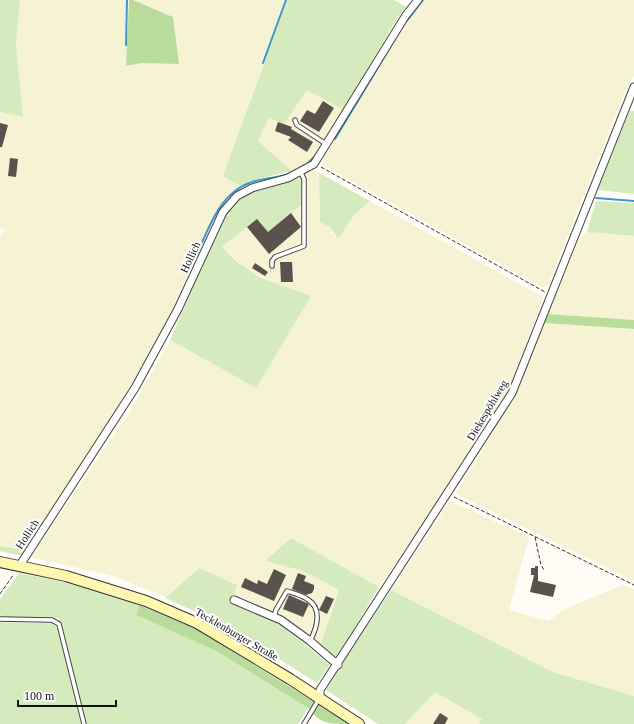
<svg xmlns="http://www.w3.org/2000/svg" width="634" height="724" font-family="'Times New Roman',serif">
  <rect width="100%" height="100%" fill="#fffdf5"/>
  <path fill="#f6f3d4" d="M20,0h106l-1,45 2,1 -1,20 16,-3 37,1 -6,-47 -40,-17h152l-61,176 16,10 -16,15 -15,23 -47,112 -24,44 -114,170 -24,-4v-310l5,-6 -5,-2v-116l23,5 -7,-74z
    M424,0h210v76l-7,10 -79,199 -6,2 -219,-122 -1,-4 84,-138z
    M307,90l36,20 -28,45 -8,8 -15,8 -34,-30 11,-23 15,6z
    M317,171l2,2 1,49 11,6 3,7 4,4 16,-24 16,-14 173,96 -33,93 -63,99 -68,98 -88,-49 -26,23 38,10 36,19 -19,56 17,11 -6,8 -57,-45 -42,-18 5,-16 -38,-18 -34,29 -52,-21 -82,-19 97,-142 42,-75 86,48 31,-100 -39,-17 -26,-24 35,-28 34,-6 10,-8v-27l7,-6z
    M587,232l47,4v84l-86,-6 32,-76z
    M544,323l90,6v252l-178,-87 60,-100z
    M450,501l79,36 -20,73 39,11 19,-13 56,-23 11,4v107l-81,-24 -162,-82z
    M435,692l47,27 -3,5h-74z"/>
  <path fill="#d5ebbd" d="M0,0h20l-4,43 7,74 -23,-5z
    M287,0h107l12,7 -8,10 -55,93 -36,-20 -23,34 -15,-6 -11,23 34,30 -42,10 -10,5 -17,-10z
    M630,110l4,1v83l-36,-4z
    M319,173l51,28 -16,14 -16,24 -7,-11 -11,-6z
    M301,178v27l-33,27 -11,-13 -35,28 15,15 22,15 52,19 -55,92 -86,-48 54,-124 12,-15 9,-7z
    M596,201l38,2v33l-47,-4z
    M291,538l88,49 -42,70 -17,-11 19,-56 -36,-19 -38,-10z
    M0,546l24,4 -3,6 -21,-5z
    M199,568l38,17 -5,17 42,18 56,45 -13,18 -88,-56 -64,-29z
    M19,573l55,11 65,21 -3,10 80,36 92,57 -10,16h-213l-26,-106 -54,-1 -5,-2v-16z
    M391,590l162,82 81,24v28h-155l3,-5 -47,-27 -30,32h-27l-52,-34 21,-35z
    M0,622l52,1 6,6 23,95h-81z"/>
  <path fill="#b9dc9c" d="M129,0h4l40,17 6,47 -37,-1 -16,3z
    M548,314l86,6v9l-90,-6z
    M139,605l57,24 154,95c-21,0 -30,0 -42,-16l-92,-57 -80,-36z"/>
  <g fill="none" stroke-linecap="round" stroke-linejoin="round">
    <path stroke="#3f96cf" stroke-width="2" d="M406,22l17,-22
      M126,45l1,-45
      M263,63l23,-63
      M335,139l60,-100
      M307,164l8,-8
      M596,198l38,3
      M196,257c12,-28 24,-65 56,-75 12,-4 25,-4 37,-8"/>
  </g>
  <path fill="#5a524d" d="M323,101l11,7 -15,24 -19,-11 7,-11 8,4z
    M278,122l14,5 -1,2 22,13 -6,10 -19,-12 3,-3 -16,-6z
    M0,123l8,2 -6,22h-2z
    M10,158l8,1 -2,18 -8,-1z
    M291,213l10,14 -32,27 -22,-27 10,-8 11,13z
    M280,262h12l1,20h-12z
    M255,263l13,9 -3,4 -13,-8z
    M535,566h3v15l18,4 -3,12 -23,-5 4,-17h-3v-7h4z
    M274,569l12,6 -12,26 -33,-14 4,-9 12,6 1,-4 9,4z
    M298,573l8,3 -2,5 10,4v4l-2,4 -6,2 -14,-6z
    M289,595l20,9 -6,13 -20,-8z
    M326,596l8,3 -7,15 -8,-4z
    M440,713l8,5 -3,6h-12z"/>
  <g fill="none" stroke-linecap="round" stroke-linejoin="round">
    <g stroke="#444" stroke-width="5.5">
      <path id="service" d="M295,120l2,5 29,19
        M272,266v-5l3,-4 29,-11v-67l-4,-8
        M274,617l2,-7 11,-19c6,2 14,4 20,8 16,9 10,29 3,42
        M0,619l52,1 7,4 25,100
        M304,724l15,-25"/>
    </g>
    <g stroke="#444" stroke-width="9">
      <path id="minor" d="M20,565l115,-177 43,-79 45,-97 14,-16 15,-8 36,-10 26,-14 92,-149 12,-15
        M234,600l47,20 29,21 28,24
        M320,698v-8l192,-297 122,-306"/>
    </g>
    <g stroke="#333" stroke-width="12">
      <path id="secondary" d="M0,562l66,14 80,25 51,22 93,56 69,45"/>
    </g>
    <path stroke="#333" stroke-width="1" stroke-dasharray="4 2" stroke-linecap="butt" d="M321,167l224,125
      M454,497l180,88
      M535,537l6,28 3,5
      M0,594l14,-20"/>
    <use href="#service" stroke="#fff" stroke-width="3.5"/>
    <use href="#minor" stroke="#fff" stroke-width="7"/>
    <use href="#secondary" stroke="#fff6b0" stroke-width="10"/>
  </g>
  <g text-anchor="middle" stroke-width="4" stroke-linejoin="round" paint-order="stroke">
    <g font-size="11" fill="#111" stroke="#fff">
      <text transform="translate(190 257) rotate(-65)" y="4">Hollich</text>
      <text transform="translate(487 410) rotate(-59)" y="4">Diekespöhlweg</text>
      <text transform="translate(27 534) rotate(-57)" y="4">Hollich</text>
      <text transform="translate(237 634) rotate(30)" y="4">Tecklenburger Straße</text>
    </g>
  </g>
  <path d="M18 700v6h98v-6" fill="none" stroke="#111111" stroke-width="2"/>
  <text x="24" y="700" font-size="12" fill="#111111" stroke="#ffffff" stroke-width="3" paint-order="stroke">100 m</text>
</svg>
